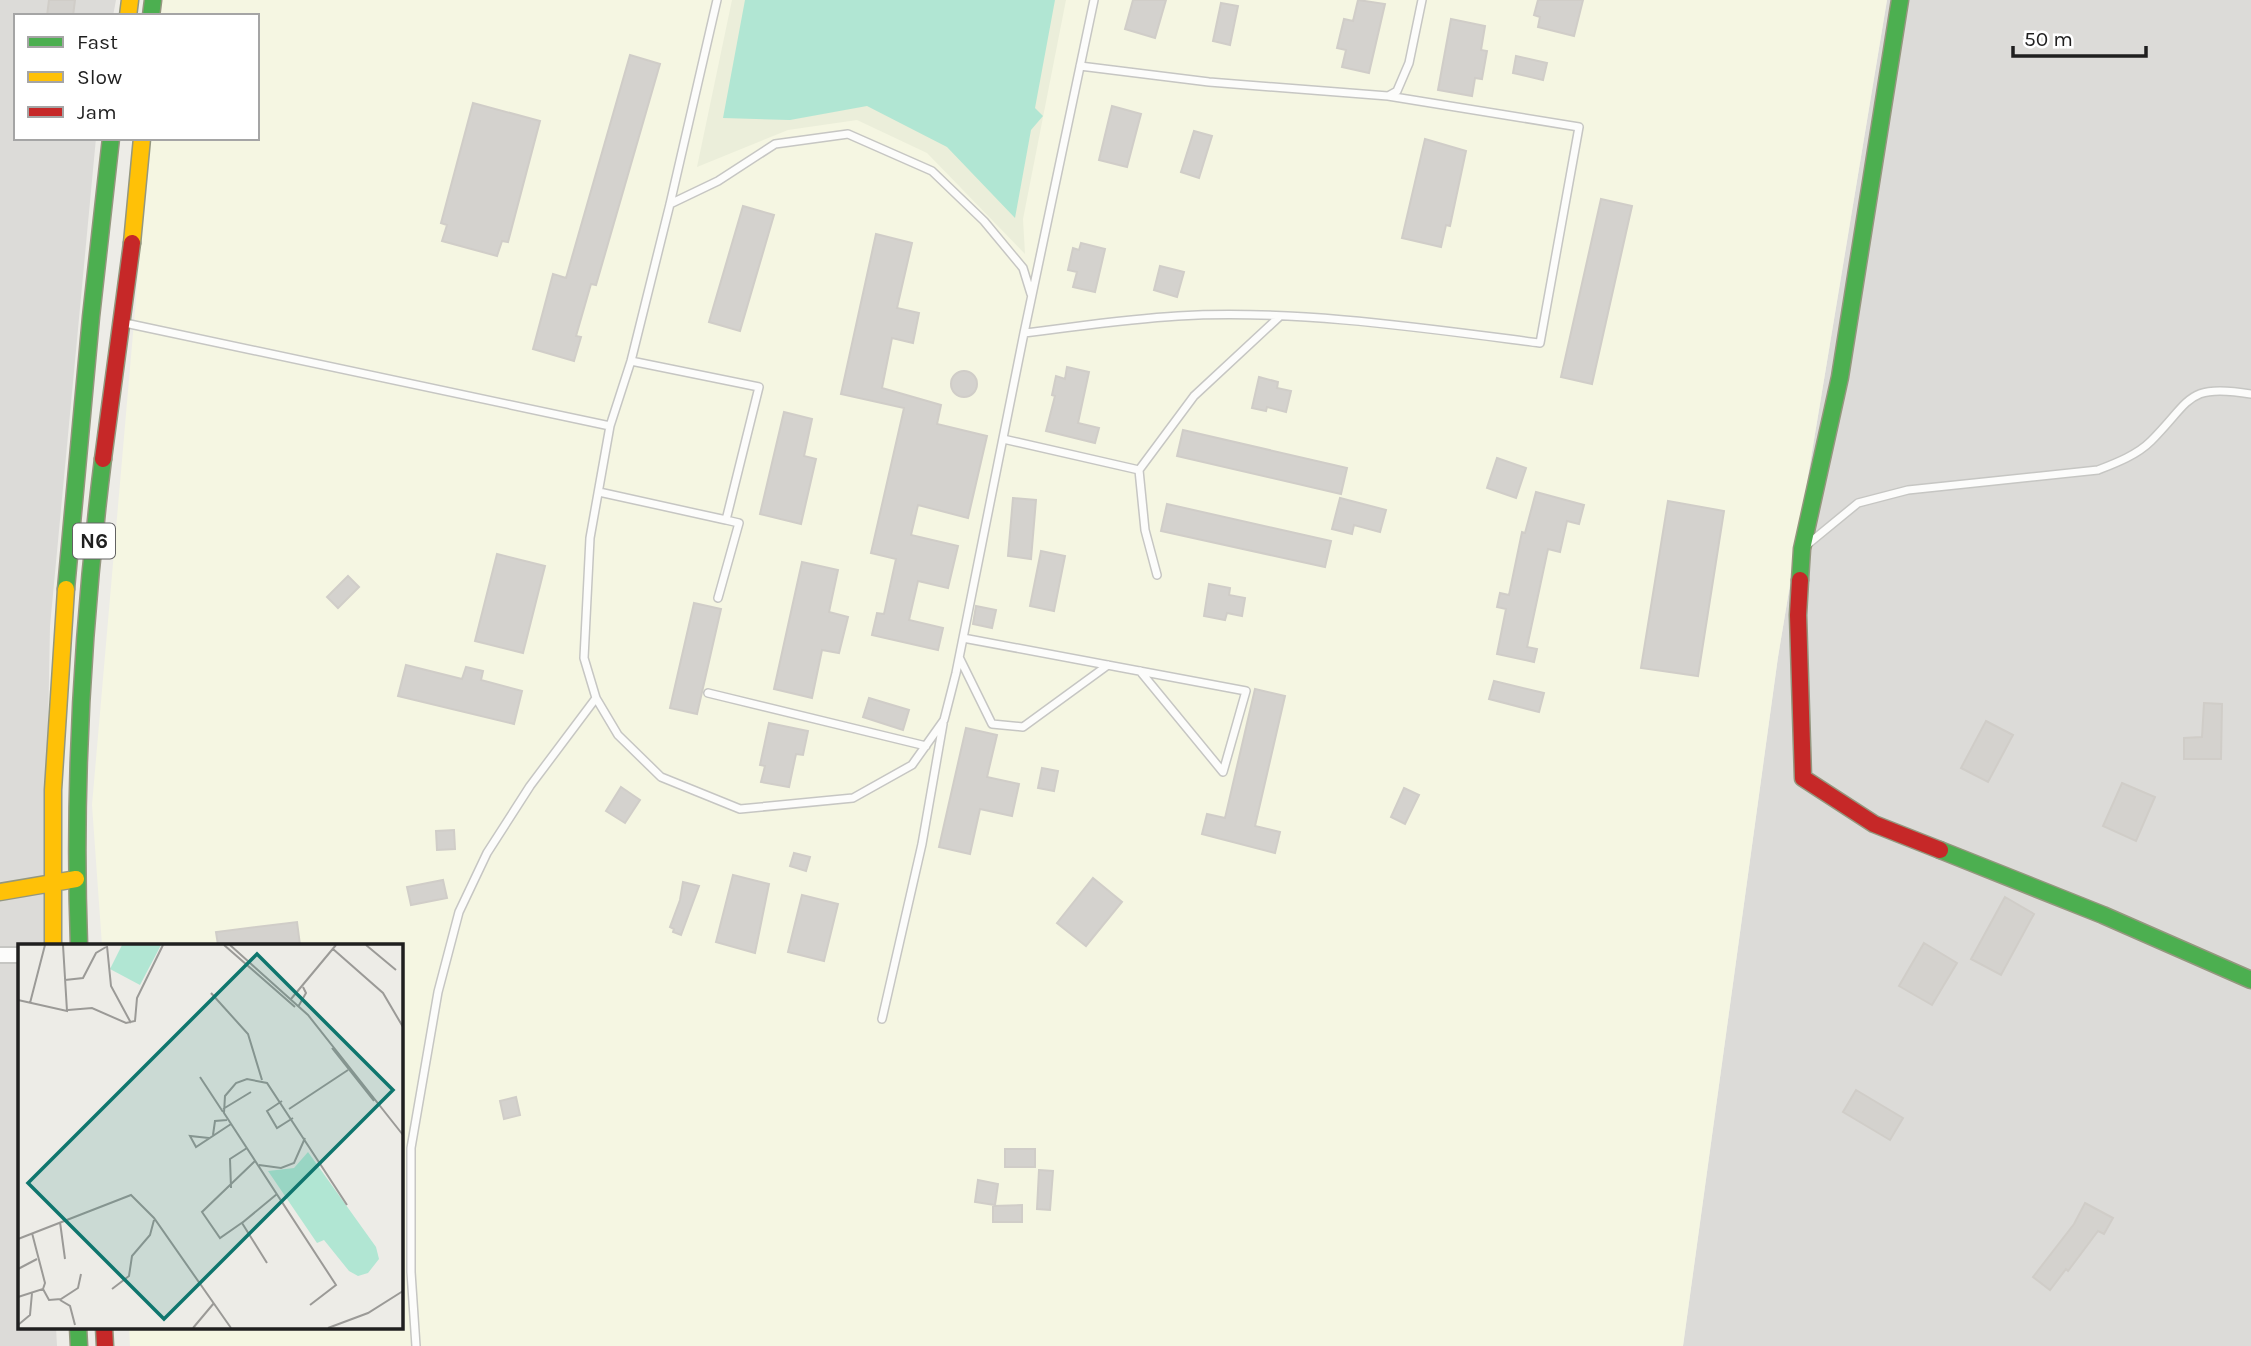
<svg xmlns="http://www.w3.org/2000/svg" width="2251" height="1346" font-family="Karla,sans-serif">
  <rect width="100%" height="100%" fill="#edece7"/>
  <path fill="#dcdbd8" d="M0,0h116l-3,16h-97v122h80l-46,488 -6,319h-25v382h37l1,19h-57z
    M1887,0h364v1346h-568l95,-689z"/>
  <path fill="#f5f6e2" d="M162,0h1725l-109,657 -95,689h-1553l-1,-19h272v-382h-299l-10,-140 58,-667h107v-122h-96z"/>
  <path fill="#ebeeda" d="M732,0h334l-43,219 2,35 -98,-101 -70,-33 -69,10 -91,37z"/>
  <path fill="#b1e6d3" d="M745,0h310l-20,108 8,8 -12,14 -16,88 -68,-71 -80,-41 -77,14 -67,-2z"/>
  <path fill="#d4d2ce" stroke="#d0cdc8" stroke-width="2" d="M49,0h26l-2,16h-26z
    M1133,0h33l-11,38 -30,-9z
    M1358,0l27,4 -16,69 -27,-6 4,-17 -9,-2 7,-29 9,2z
    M1538,0h45l-9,36 -36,-9 2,-10 -6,-2z
    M1221,3l17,3 -8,39 -17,-4z
    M1451,19l34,7 -4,24 6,1 -5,28 -7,-1 -3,18 -34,-6z
    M630,55l30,9 -64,221 -5,-1 -15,52 5,1 -7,24 -41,-12 20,-75 13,4z
    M1516,56l31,7 -4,17 -30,-7z
    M473,103l67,18 -32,121 -6,-1 -5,15 -55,-15 5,-16 -6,-2z
    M1112,106l29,8 -14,53 -28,-7z
    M1194,131l18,5 -13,42 -18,-6z
    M1425,139l41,12 -16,75 -4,-1 -5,22 -39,-9z
    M1601,199l31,7 -40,178 -31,-7z
    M743,206l31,9 -34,116 -31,-9z
    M876,234l36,9 -15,65 22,5 -6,30 -21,-5 -10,50 59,17 -4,19 50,12 -19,82 -50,-13 -7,30 47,11 -10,42 -30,-7 -9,39 34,8 -5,22 -66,-15 5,-22 7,1 12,-55 -25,-6 33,-145 -63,-14z
    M1081,243l24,6 -10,43 -22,-5 4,-15 -9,-2 5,-22 6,2z
    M1160,266l24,6 -7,25 -23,-7z
    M1067,367l22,5 -11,51 21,5 -4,15 -49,-12 9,-35 -3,-1 4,-19 9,3z
    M951 384a13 13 0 1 1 26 0a13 13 0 1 1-26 0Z
    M1259,377l19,5 -1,6 14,3 -5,21 -19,-5 -1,4 -14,-3z
    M784,412l28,7 -8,37 12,3 -15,65 -41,-10z
    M1183,430l164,38 -6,26 -164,-38z
    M1497,458l29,10 -10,30 -29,-10z
    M1536,492l48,13 -5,19 -12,-3 -7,31 -12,-3 -21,98 10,2 -3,13 -37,-8 9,-45 -9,-2 3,-14 9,2 13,-63 3,1z
    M1013,498l23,2 -5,59 -23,-3z
    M1340,498l46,12 -6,22 -26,-7 -2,9 -20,-5z
    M1668,501l56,10 -26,165 -57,-8z
    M1167,504l164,37 -6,26 -164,-36z
    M1041,551l24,5 -11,55 -24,-5z
    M497,554l48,12 -22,87 -48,-12z
    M802,562l36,8 -9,42 19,5 -9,36 -17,-3 -10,48 -38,-9z
    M348,576l11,11 -21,21 -11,-11z
    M1209,584l21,4 -1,7 16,3 -3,18 -15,-3 -2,7 -21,-4z
    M694,603l27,6 -24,105 -27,-6z
    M976,606l20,4 -4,18 -19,-4z
    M406,665l56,14 4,-12 17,4 -2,9 41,11 -8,33 -116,-28z
    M1494,681l50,12 -5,19 -50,-13z
    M1255,689l30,7 -30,130 25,6 -5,21 -73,-19 5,-20 18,4z
    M869,698l40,12 -6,20 -40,-13z
    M2204,703l18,1 -1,55h-37v-21l18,-1z
    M1986,721l27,14 -25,47 -27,-14z
    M769,723l39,8 -5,24 -7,-1 -7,33 -28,-5 4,-16 -5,-1z
    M966,728l31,7 -10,42 32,7 -7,32 -32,-7 -10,45 -31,-7z
    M1042,768l16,3 -4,20 -16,-3z
    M2122,783l33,14 -19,44 -33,-15z
    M621,787l19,13 -15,23 -19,-12z
    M1404,788l15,7 -14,29 -14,-7z
    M454,830l1,19 -18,1 -1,-19z
    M794,853l16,4 -4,14 -16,-5z
    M733,875l36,9 -14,69 -39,-11z
    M1093,878l29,24 -36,44 -29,-23z
    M443,880l4,18 -36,7 -4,-18z
    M683,882l16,4 -18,49 -8,-3 1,-3 -4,-2 10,-27z
    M802,895l36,9 -14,57 -36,-9z
    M2005,897l29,17 -33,61 -30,-16z
    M297,922l3,23h-82l-2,-13z
    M1924,943l33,20 -25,42 -33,-19z
    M1856,1090l47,28 -13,22 -47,-28z
    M516,1097l4,18 -16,4 -4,-18z
    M1005,1149h30v18h-30z
    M1039,1170l14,1 -3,39 -13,-1z
    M978,1180l20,4 -3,21 -20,-3z
    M2085,1203l28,15 -9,16 -6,-3 -30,40 -2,-2 -16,21 -17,-13 41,-53z
    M1022,1205v17h-29v-16z"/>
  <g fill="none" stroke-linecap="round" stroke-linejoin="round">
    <g stroke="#c6c6c3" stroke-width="10">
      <path id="lane" d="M717,0l-47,204 -39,157 -21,65 -20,112 -6,120 12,40 22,37 43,42 79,32 113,-11 59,-33 32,-45 12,-47 68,-340 70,-333
        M1080,66l129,16 179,14 9,-5 12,-28 13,-63
        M670,204l48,-23 57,-37 73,-10 84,37 52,50 39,47 8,26
        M125,323l485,103
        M1024,333c51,-6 102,-14 154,-17 116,-7 246,12 362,27l39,-216 -191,-31
        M1003,439l136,31 55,-74 85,-79
        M1139,470l6,60 12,45
        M599,492l127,28 33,-133 -128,-26
        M1808,544l50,-41 50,-13 190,-20c18,-7 39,-15 53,-29 41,-41 35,-58 100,-47
        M718,598l21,-75 -13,-3
        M963,638l283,53 -23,81 -83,-101
        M960,659l32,65 31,3 85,-62
        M708,693l218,53
        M882,1019l40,-175 21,-120
        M416,1346l-5,-74v-124l27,-156 21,-80 28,-59 43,-67 66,-88"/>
    </g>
    <g stroke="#c6c6c3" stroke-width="18">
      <path id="street" d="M0,955h19"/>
    </g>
    <g stroke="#94977e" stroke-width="19">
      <path id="fast" d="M151,16l2,-16
        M1800,580l2,-31 38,-172 60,-377
        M66,589l25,-272 20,-179
        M1940,850l163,65 148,65
        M79,945c-6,-162 4,-325 24,-486
        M78,1327l1,19"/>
    </g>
    <g stroke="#94977e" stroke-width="19">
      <path id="slow" d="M128,16l2,-16
        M132,243l10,-105
        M0,892l76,-13
        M53,945v-155l13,-201"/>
    </g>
    <g stroke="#94977e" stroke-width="19">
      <path id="jam" d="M103,459l29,-216
        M1800,580l-2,35 5,163 71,46 66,26
        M104,1327l1,19"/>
    </g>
    <use href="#lane" stroke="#fcfcfb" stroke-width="7"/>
    <use href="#street" stroke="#fcfcfb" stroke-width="14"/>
    <use href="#fast" stroke="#4caf50" stroke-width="16"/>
    <use href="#slow" stroke="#ffc107" stroke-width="16"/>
    <use href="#jam" stroke="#c62828" stroke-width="16"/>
  </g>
  <g text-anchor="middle" stroke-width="6" stroke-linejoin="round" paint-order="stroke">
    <rect fill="#fff" stroke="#626262" stroke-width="2" x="73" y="523.5" width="42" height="35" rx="5"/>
    <g font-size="21" font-weight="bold" fill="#1f1f1f">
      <text x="94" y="548">N6</text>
    </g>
  </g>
  <g transform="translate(18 944)">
    <rect width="385" height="385" fill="#edece7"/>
    <path d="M104,1h39l-21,40 -30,-16zM290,208l68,95 3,12 -11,14 -10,3 -9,-5 -25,-31 -7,3 -49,-72 26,-3z" fill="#b1e6d3"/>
    <path fill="none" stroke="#9b9a97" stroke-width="2" d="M206,1l71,62M212,1l78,70 95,120M348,1l30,25M89,2l4,40 20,37M315,5l50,44 20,34M47,36l18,-2 13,-25 10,-6M193,49l37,41 14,46M273,55l45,-54M0,56l49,11 -4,-66M12,59l15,-58M280,63l8,-14 -3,-6M50,66l24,-2 34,15 9,-2 2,-23 26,-53M314,104l42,53M182,133l23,35M264,157l-15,10 10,17 16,-10M205,165l28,-17M271,165l59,-39M195,191l2,-14 12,-1M191,194l-19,-2 6,11 35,-23M241,221l22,3 13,-5 11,-25M213,244l-1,-29 17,-11M42,278l5,37M225,278l-23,16 -18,-26 53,-51M0,295l113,-44 23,23 77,110M249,319l-25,-40 35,-29M0,325l19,-10M25,345l6,11 12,-1 17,-11 3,-14M94,345l17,-13 3,-20 18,-21 4,-15M0,353l25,-8 2,-6 -13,-50M42,356l10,6 5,19M292,361l26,-20 -112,-172 1,-17 11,-13 11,-4 20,4 80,122M0,381l12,-10 2,-22M175,384l21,-25M310,384l40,-15 35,-22"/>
    <path fill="#0f766e" fill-opacity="0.15" stroke="#0f766e" stroke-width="3.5" d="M239,10l136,136 -229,229 -136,-136z"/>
    <rect width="385" height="385" fill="none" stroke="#1f1f1f" stroke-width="3.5"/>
  </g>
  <rect x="14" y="14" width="245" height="126" fill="#ffffff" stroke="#a5a5a5" stroke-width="2"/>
  <rect x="28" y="37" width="35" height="10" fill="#4caf50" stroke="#a5a5a5" stroke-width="2"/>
  <text x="77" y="49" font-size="21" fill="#1f1f1f">Fast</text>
  <rect x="28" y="72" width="35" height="10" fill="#ffc107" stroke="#a5a5a5" stroke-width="2"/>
  <text x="77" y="84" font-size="21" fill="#1f1f1f">Slow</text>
  <rect x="28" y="107" width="35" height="10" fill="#c62828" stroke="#a5a5a5" stroke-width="2"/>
  <text x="77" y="119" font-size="21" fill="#1f1f1f">Jam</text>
  <path d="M2013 46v10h133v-10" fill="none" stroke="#1f1f1f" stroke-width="3.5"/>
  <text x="2024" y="46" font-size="21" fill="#1f1f1f" stroke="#ffffff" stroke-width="5" paint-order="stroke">50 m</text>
</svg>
